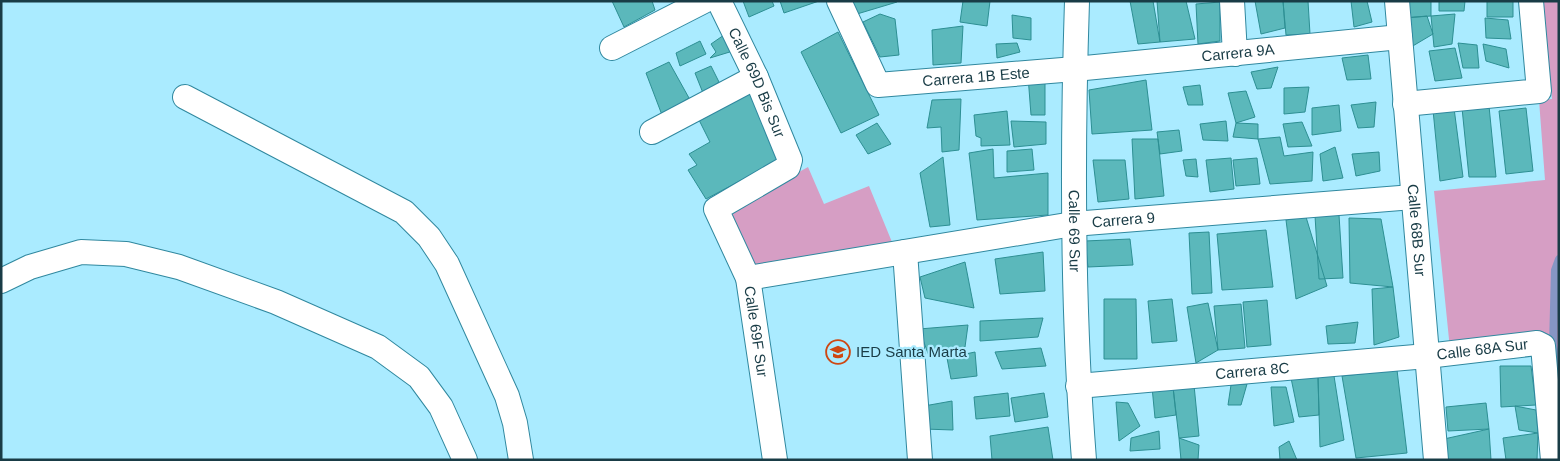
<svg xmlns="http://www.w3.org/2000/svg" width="1560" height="461" font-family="Helvetica,sans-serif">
  <rect width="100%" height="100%" fill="#aaebff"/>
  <path fill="#d69ec4" d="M1543,1h16v459l-19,-110 -89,9 -17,-168 111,-11 -6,-80 13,-1z
    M808,167l16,37 45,-18 25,61 -138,19 -30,-53z"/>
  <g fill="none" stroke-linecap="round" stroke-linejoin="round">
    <path stroke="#8696c4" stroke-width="8" d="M1559,259l-4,11 -2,75 6,30"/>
  </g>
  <path fill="#5bb8bb" stroke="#2d8f93" d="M612,1h40l3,9 -31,17z
    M743,1h29l2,5 -25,11z
    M780,1h39l-35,12z
    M852,1h44l1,1 -40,12z
    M963,1h27l-3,25 -27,-4z
    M1130,1h23l7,41 -22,2z
    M1157,1h29l9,38 -35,3z
    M1255,1h28l2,27 -24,6z
    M1283,1h25l2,33 -24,1z
    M1351,1h16l5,21 -18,5z
    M1401,1h30v15l-29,2z
    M1439,1h26l-1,10h-25z
    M1487,1h26v16h-26z
    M1220,2v39l-22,3 -2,-40z
    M880,14l15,5 4,36 -19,2 -17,-35z
    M1455,14l-3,30 -18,3 -3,-31z
    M1012,15l19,3v22l-18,-2z
    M1427,16l6,18 -27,16 -1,-32z
    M1485,18l23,2 3,19 -25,-1z
    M963,26l-2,37 -28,2 -1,-35z
    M838,32l41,83 -38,18 -40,-81z
    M724,35l9,16 -23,7 6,-6 -5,-8z
    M700,41l6,13 -26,12 -4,-13z
    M1017,43l3,9 -23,6 -1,-14z
    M1458,43l19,2 2,23h-16z
    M1483,44l23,5 3,19 -23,-7z
    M1455,48l7,30 -27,3 -6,-30z
    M1368,55l3,24 -24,1 -5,-22z
    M669,62l20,36 -27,17 -16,-42z
    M711,66l8,16 -16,11 -8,-20z
    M1278,67l-7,21 -14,1 -6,-17z
    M1028,76l17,1v38h-14z
    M1146,80l6,50 -60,4 -3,-44z
    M1200,85l3,20h-15l-5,-18z
    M756,86l25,73 -75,40 -18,-29 9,-5 -8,-11 21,-12 -13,-26z
    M1309,87l-4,25 -21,2v-26z
    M1246,91l9,26 -19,6 -8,-30z
    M961,99l-2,51 -17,2 -1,-25 -14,1 5,-28z
    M1376,102l-2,25 -16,1 -7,-23z
    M1339,105l2,26 -29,4v-27z
    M1489,106l7,71h-27l-7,-69z
    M1454,108l9,69 -23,4 -7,-71z
    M1526,108l7,63 -27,3 -7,-63z
    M1007,111l3,34 -29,1v-8l-5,-2 -2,-21z
    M1011,121l35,1v22l-32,3z
    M1226,121l2,20 -25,-1 -3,-16z
    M1302,122l10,24 -24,1 -5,-23z
    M877,123l14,21 -23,10 -12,-19z
    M1236,123l22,1v15l-25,-2z
    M1179,130l3,21 -22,3 -3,-22z
    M1280,137l4,19 29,-4 -1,29 -42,3 -12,-45z
    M1132,139h26l6,57 -29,3z
    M1335,147l8,31 -20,3 -3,-27z
    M993,149l1,29 54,-5v42l-71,5 -8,-67z
    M1032,149l2,21 -27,2v-21z
    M1379,152l1,19 -24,5 -4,-22z
    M943,157l7,68 -20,2 -10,-54z
    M1231,158l3,31 -24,3 -4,-32z
    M1257,158l3,26 -24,2 -3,-26z
    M1196,159l2,18 -12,-1 -3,-16z
    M1093,160h32l4,39 -31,3z
    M1339,215l4,63 -24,1 -4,-63z
    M1306,217l21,69 -31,13 -10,-79z
    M1349,218l32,1 12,68 -43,-4z
    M1266,230l7,57 -51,3 -5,-56z
    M1209,232l3,61 -20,1 -3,-61z
    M1130,239l3,26 -45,2 -3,-26z
    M1043,252l2,39 -45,3 -5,-35z
    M965,262l9,46 -49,-10 -5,-21z
    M1393,287l6,50 -25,8 -2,-56z
    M1104,299h32l1,60h-33z
    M1172,299l5,42 -25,2 -4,-42z
    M1267,300l4,45 -24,2 -4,-45z
    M1208,303l10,47 -22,13 -9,-56z
    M1241,304l4,44 -27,2 -4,-44z
    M1043,318l-5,19 -58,4v-20z
    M1358,322l-3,21 -27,1 -2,-18z
    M968,325l-3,22 -36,9 -10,-27z
    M1041,348l5,18 -44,3 -7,-17z
    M975,352l2,24 -26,3 -4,-21z
    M1500,366h31l5,39 -35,2z
    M1397,370l10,83 -51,5 -14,-82z
    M1334,376l10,64 -24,7 -2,-70z
    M1318,377l1,38 -20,2 -8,-39z
    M1247,384l-6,21h-13l3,-20z
    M1194,385l5,51 -20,2 -6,-51z
    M1152,387h21l3,28 -21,3z
    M1271,387h15l8,35 -20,4z
    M1008,393l2,23 -34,3 -2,-22z
    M1044,393l4,24 -33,5 -4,-24z
    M952,401l1,29 -29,-1v-23z
    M1116,402l12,1 12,23 -21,15z
    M1486,403l3,26 -41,2 -2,-24z
    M1515,406l21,4 2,23 -19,-3z
    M1048,427l5,33h-61l-2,-24z
    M1489,429l2,31h-43l-4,-21z
    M1159,431l1,18 -30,2 1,-13z
    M1538,433l-1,27h-31l-3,-22z
    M1179,438l20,7 -1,15h-17z
    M1289,441l8,19h-17l-1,-13z"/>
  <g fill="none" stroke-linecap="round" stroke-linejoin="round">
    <g stroke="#30889f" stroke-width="26">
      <g id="minor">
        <path id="s1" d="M719,1l37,76 34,83 -2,7 -72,42 32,69 27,182"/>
        <path id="s2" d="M839,1l39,84 197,-16 325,-32"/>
        <path id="s3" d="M1077,1c-5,153 -5,306 7,459"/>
        <path d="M1232,1l3,53"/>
        <path id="s4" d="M1397,1l39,459"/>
        <path d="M612,48l92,-47"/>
        <path d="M185,97l219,115 25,25 18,27 60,132 8,27 6,37"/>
        <path d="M1405,104l134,-13 -8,-90"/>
        <path d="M652,132l104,-55"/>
        <path d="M905,252l15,208"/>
        <path id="s5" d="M748,278l325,-54 340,-27"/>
        <path d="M1,281l29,-14 51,-15 45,2 53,13 97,35 102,45 41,30 22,30 24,53"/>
        <path id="s6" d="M1078,386l349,-30 110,-13 6,3 10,114"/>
      </g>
    </g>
    <use href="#minor" stroke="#fff" stroke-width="24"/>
  </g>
  <defs>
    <g id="school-ring" transform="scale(1.25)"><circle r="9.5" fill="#aaebff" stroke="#ce4712" stroke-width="1.5"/><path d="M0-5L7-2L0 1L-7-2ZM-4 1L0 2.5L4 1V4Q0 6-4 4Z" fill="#ce4712"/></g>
  </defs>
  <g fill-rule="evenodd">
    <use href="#school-ring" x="838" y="352"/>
  </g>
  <g text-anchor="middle" stroke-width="4.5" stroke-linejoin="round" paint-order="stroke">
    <g font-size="15" fill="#193c46" stroke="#aaebff">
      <text dy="5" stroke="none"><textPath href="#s2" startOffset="454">Carrera 9A</textPath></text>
      <text dy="5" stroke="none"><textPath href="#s2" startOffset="191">Carrera 1B Este</textPath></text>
      <text dy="5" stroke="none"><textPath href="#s1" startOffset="90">Calle 69D Bis Sur</textPath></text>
      <text dy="5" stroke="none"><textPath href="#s5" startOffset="380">Carrera 9</textPath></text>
      <text dy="5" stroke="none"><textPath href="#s3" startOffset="230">Calle 69 Sur</textPath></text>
      <text dy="5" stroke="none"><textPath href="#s4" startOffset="230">Calle 68B Sur</textPath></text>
      <text dy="5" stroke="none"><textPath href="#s1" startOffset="395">Calle 69F Sur</textPath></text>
      <text dy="5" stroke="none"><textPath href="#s6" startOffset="406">Calle 68A Sur</textPath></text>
      <text dy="5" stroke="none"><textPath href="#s6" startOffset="175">Carrera 8C</textPath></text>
    </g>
    <g font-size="15" fill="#193c46" stroke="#aaebff" text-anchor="start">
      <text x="856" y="357">IED Santa Marta</text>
    </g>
  </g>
  <rect width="1560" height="461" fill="none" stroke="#193c46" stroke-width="5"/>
</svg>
